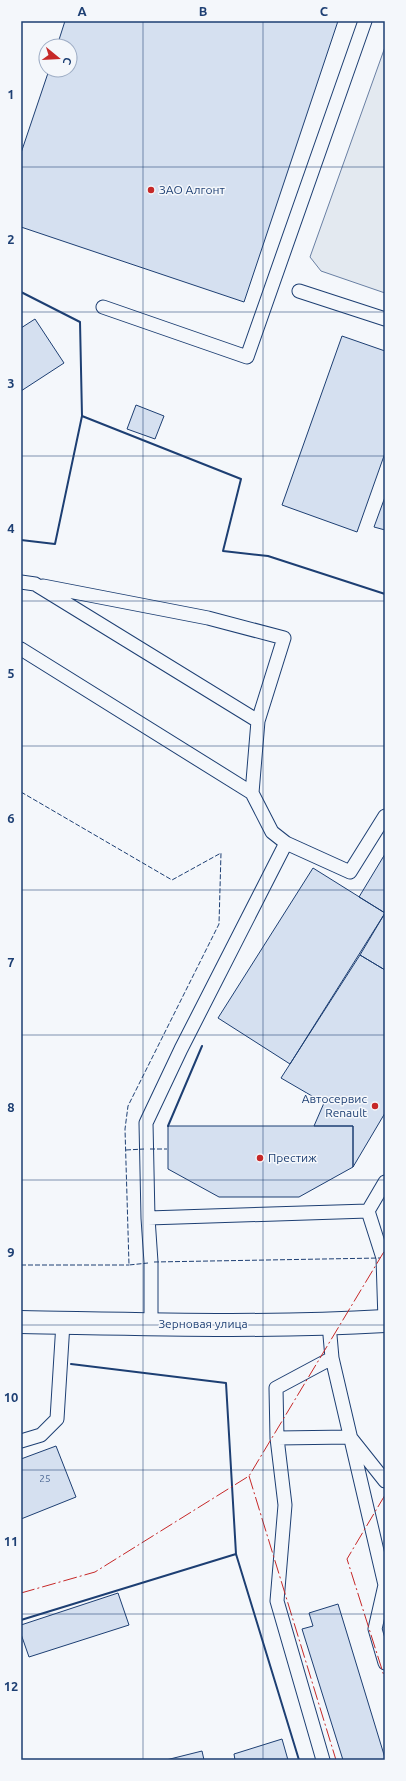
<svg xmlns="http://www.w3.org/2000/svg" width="406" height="1781" font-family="Ubuntu,sans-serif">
  <rect width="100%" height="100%" fill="#f4f7fb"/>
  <path fill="#e3e9f0" stroke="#687fa3" d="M385,47v246l-64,-22 -11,-14z"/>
  <path fill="#d5e0f0" stroke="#1d3f73" d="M65,21h273l-94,281 -223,-75v-74l28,-83h21v-24h-13z
    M35,319l29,44 -43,28v-63z
    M342,336l43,15v102l-28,79 -75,-27z
    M136,405l28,11 -9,23 -28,-10z
    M385,497v33l-11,-3z
    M385,854v59l-26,-16z
    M313,868l72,45 -95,151 -72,-46z
    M385,913v57l-25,-15z
    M360,955l25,15v143l-32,54v-41h-39l10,-23 -43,-25z
    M168,1126h185v41l-54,30h-80l-51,-28z
    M56,1446l20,51 -55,22v-60z
    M118,1593l11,32 -100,32 -8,-23v-9z
    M338,1604l47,154v2h-42l-41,-131 11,-3 -4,-13z
    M282,1739l6,21h-53l-1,-6z
    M202,1751l2,9h-38z"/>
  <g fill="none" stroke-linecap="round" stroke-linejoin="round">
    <g stroke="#1d3f73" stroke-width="15">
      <path id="service" d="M299,291l86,28
        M103,307l144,50 118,-336
        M21,582l14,2 223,137 -6,72 -231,-144
        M43,586l165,32 76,20 -26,83
        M286,843l64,29 35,-56
        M148,1218l220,-7
        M385,1321l-2,-63 -15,-47 17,-29
        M151,1324v-62l-3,-44 -2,-95 35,-74 105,-206 -14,-11 -20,-39
        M329,1324l3,34 53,227
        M332,1358l-56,30 1,50 73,-1 35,44
        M277,1438l8,67 -8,96 46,159
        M21,1441l20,-6 16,-16 6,-96
        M385,1585l-10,44 10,34"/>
    </g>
    <g stroke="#1d3f73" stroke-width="24">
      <path id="primary" d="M21,1322c121,2 243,6 364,-1"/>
    </g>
    <use href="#service" stroke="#f4f7fb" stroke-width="13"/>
    <use href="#primary" stroke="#f4f7fb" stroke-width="22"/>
    <path stroke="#1d3f73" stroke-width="1" stroke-dasharray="5 2" stroke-linecap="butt" d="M21,792l151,88 49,-27 -2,71 -91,182 -3,23 4,136 19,-2
      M150,1149h17
      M126,1150l18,-1
      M154,1262l226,-4
      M21,1265h108"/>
    <path stroke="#1d3f73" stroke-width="2" d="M21,292l59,30 2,94 159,63 -18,72 45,5 117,38
      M21,540l34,4 27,-128
      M168,1126l34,-80
      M71,1364l155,19 10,171 63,206
      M21,1620l215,-66"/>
    <path stroke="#c62828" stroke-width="1" stroke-dasharray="14 3 2 3" stroke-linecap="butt" d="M249,1476l87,284
      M385,1495l-38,64 38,120
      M21,1593l74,-21 154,-96 136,-226"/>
  </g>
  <path fill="none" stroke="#1d3f73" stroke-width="1" stroke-opacity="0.55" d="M143,21v1739M263,21v1739M21,167h364M21,312h364M21,456h364M21,601h364M21,746h364M21,890h364M21,1035h364M21,1180h364M21,1325h364M21,1470h364M21,1614h364"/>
  <g fill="#c62828" stroke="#f4f7fb" stroke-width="1.5">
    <circle cx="151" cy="190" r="4"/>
    <circle cx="375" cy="1106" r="4"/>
    <circle cx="260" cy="1158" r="4"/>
  </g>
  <g text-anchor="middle" stroke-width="3" stroke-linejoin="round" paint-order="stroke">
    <g font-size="10" fill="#4b6792">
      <text x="45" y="1482">25</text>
    </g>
    <g font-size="12" fill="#1d3f73" stroke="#f4f7fb" text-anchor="start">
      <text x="159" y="194">ЗАО Алгонт</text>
      <text x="367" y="1103" text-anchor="end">Автосервис<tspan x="367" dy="14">Renault</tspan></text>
      <text x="268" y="1162">Престиж</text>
    </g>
    <g font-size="12" fill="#1d3f73" stroke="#f4f7fb">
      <text x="203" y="1328">Зерновая улица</text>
    </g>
  </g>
  <rect width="406" height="1781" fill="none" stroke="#f4f7fb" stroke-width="44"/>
  <g transform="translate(58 58) rotate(108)"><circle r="19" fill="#f4f7fb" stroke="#9eadc5"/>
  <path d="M0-3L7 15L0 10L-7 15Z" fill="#c62828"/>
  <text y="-6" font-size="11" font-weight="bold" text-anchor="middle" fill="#1d3f73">С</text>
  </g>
  <rect x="22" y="22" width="362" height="1737" fill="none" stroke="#1d3f73" stroke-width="1.5"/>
  <g font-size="13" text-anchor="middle" font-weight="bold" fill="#1d3f73">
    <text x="82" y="16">A</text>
    <text x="203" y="16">B</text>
    <text x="324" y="16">C</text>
    <text x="11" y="99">1</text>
    <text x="11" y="244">2</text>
    <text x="11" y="388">3</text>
    <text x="11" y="533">4</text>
    <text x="11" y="678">5</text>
    <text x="11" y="823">6</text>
    <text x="11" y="967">7</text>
    <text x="11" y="1112">8</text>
    <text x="11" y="1257">9</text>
    <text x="11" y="1402">10</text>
    <text x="11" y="1546">11</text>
    <text x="11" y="1691">12</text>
  </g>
</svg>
